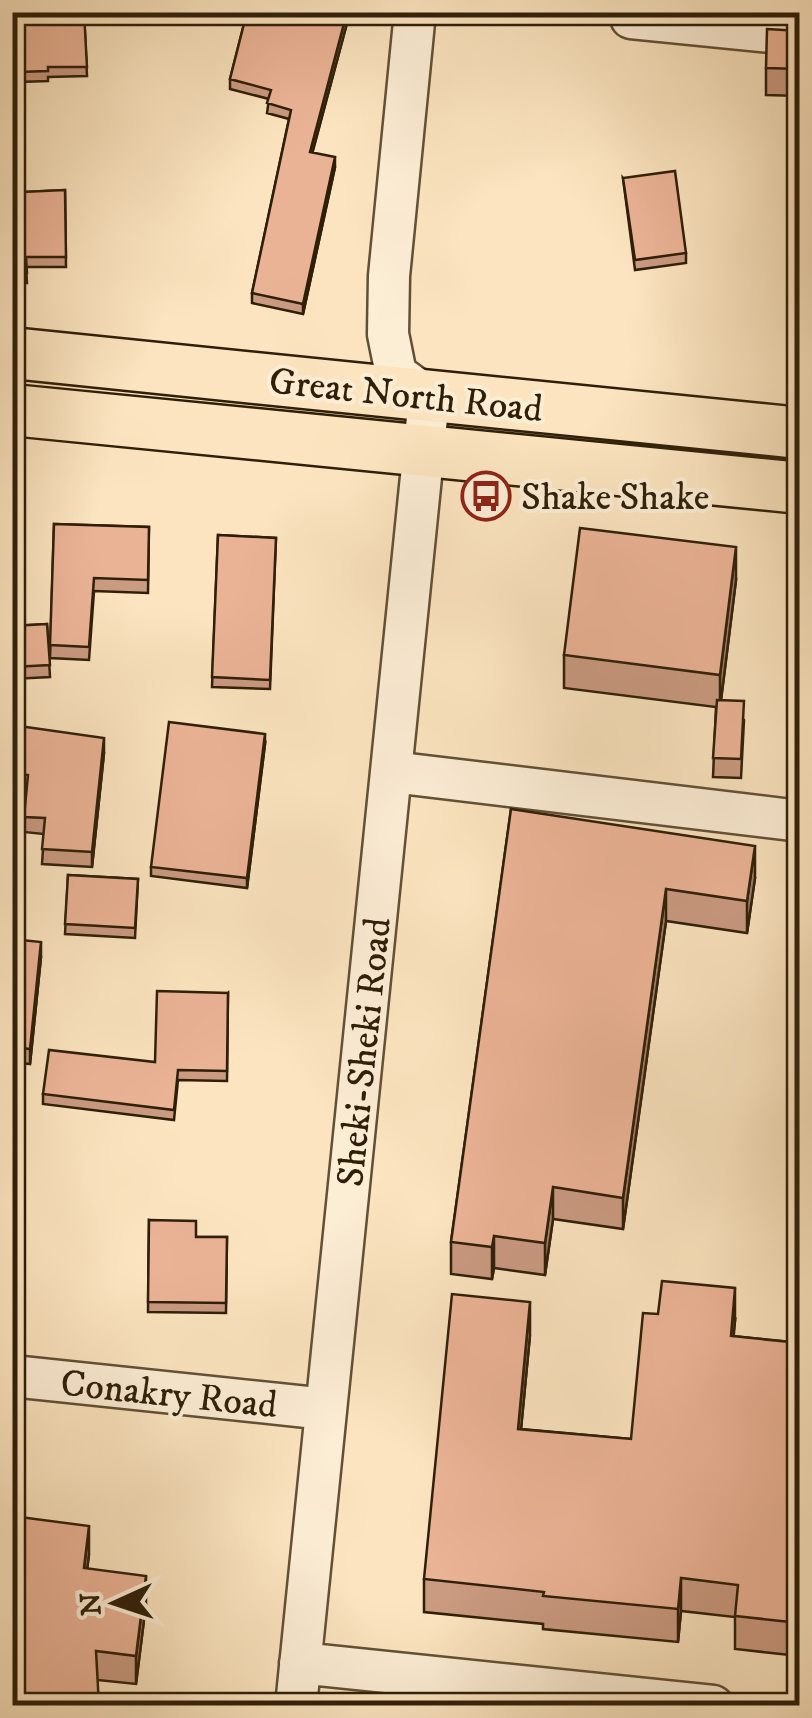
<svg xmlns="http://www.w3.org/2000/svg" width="812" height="1718" font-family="'IM FELL DW Pica',serif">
  <rect width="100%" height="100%" fill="#fbe4bf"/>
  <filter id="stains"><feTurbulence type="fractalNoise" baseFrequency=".002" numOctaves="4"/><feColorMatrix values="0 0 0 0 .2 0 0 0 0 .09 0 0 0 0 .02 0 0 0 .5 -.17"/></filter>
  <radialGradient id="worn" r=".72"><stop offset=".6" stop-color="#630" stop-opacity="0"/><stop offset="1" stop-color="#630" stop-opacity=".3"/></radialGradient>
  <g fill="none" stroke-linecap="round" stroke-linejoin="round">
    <g stroke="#625036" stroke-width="45">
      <path id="minor" d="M631,18l169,17
        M392,772l408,49
        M12,1376l314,33
        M300,1663l413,43
        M296,1706l133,-1308 -33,-24 -8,-40 1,-58 26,-264"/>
    </g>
    <g stroke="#2f1f09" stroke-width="55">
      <path id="major" d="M12,353c263,26 525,55 788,80
        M12,410l788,78"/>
    </g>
    <use href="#minor" stroke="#fcedd5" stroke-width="40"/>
    <use href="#major" stroke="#fbe4bf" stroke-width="50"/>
  </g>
  <path fill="#ca9a81" stroke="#2f1f09" stroke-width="2.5" d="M12,12h72l3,64 -39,1v4l-30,1 5,110 42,-2 1,77h-40l1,16h-15z
    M247,12h103l-38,141 23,14 -32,147 -51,-11v-10l37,-174 -22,-6 2,-14 -39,-10v-10z
    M800,31v65l-34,-1v-27z
    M623,178l63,75v10l-51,7z
    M54,524l95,3 -1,66 -54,-2 -5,69 -39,-2z
    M218,535l58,3 -6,151 -58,-2z
    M736,580l-15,120 23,20 -3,58 -28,-1 3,-70 -152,-19v-33z
    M47,624l3,53 -38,2v-53z
    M12,725l92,28 -12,114 -50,-3 2,-30 -20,-2 3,-42 -15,-1z
    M265,744l-18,144 -96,-12v-9z
    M511,809l244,69 -8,55 -81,-12 -43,308 -70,-10 -8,56 -51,-7 -2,11 -41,-5v-32z
    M68,875l70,4 -3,59 -70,-4z
    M12,939l29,18 -11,107 -18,-2z
    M228,993l-1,88 -49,-1 -4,40 -131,-16v-10l112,-32z
    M149,1220l47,17h31l-1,76 -78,-1z
    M735,1321l-2,15 67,7v313l-65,-7v-32l-54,-6 -3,31 -135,-13v-5l-119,-12v-33l106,-244 -9,94 110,10z
    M89,1554l-2,15 59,35 -10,80 -38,-4 -86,26z"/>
  <path fill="#a47d69" stroke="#2f1f09" stroke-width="2.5" d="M347,12h3l-40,150v-10z
    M335,157v10l-32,147v-10z
    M736,547v33l-16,128v-33z
    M265,734v10l-18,144v-10z
    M104,738v15l-12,114v-15z
    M755,846v32l-8,55v-32z
    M666,889v32l-43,308v-31z
    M41,942v15l-11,107v-15z
    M553,1187v32l-8,56v-32z
    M494,1236v32l-2,11v-32z
    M735,1288v33l-4,48v-33z
    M530,1302v33l-12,126v-32z
    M89,1526v28l-5,42v-28z
    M146,1576v28l-10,80v-28z
    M681,1578v33l-3,31v-33z"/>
  <path fill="#ebb396" stroke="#2f1f09" stroke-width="2.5" d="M12,12h72l3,55h-39v4l-30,1 5,120 42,-2 1,67h-40l1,16h-15z
    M247,12h100l-37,140 25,5 -32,147 -51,-11 39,-183 -24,-7 4,-13 -41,-11z
    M767,29l33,2v38l-34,-1z
    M675,171l11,82 -51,7 -12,-82z
    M54,524l95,3 -1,53 -54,-2 -5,69 -39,-2z
    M580,528l156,19 -16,128 -156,-20z
    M218,535l58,3 -6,142 -58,-3z
    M47,624l3,41 -38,2v-41z
    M717,700l27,1 -3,58 -28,-1z
    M169,722l96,12 -18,144 -96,-11z
    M12,725l92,13 -12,114 -50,-3 3,-31 -21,-1 4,-42 -16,-2z
    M511,809l244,37 -8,55 -81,-12 -43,309 -70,-11 -8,56 -51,-7 -2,11 -41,-5z
    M68,875l70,4 -3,49 -70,-4z
    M12,939l29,3 -11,107 -18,-2z
    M157,991l71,2 -1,78 -49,-1 -4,40 -131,-16 6,-44 106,12z
    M149,1220l47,1v16h31l-1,66 -78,-1z
    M662,1281l73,7 -4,48 69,7v280l-65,-7 3,-31 -57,-7 -3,31 -135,-13 1,-4 -120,-13 28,-285 78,8 -12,127 113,10 12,-126 15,1z
    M12,1516l77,10 -5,42 62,8 -10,80 -40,-5 3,55h-87z"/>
  <defs>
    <g id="bus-ring" transform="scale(2.5)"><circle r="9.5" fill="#fcedd5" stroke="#8f2418" stroke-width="1.5"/><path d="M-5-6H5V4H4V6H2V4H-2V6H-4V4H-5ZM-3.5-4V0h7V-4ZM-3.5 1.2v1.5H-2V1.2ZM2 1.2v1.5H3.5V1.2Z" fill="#8f2418"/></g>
  </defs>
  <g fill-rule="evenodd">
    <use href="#bus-ring" x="486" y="496"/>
  </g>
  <g text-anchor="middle" stroke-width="8" stroke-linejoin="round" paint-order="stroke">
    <g font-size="38" fill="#2f1f09" stroke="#fcedd5">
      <text transform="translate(406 394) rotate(6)" y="13">Great North Road</text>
      <text transform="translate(363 1052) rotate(-84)" y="13">Sheki-Sheki Road</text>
      <text transform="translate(169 1393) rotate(6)" y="13">Conakry Road</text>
    </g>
    <g font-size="38" fill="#2f1f09" stroke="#fcedd5" text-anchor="start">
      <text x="521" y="509">Shake Shake</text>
    </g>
  </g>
  <rect width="812" height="1718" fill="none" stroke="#fbe4bf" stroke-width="50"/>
  <rect x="15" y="15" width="782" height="1688" fill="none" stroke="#2f1f09" stroke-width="5"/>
  <rect x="25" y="25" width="762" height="1668" fill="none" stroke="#2f1f09" stroke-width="2.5"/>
  <g transform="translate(115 1603) rotate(267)" stroke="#fcedd5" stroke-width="8" paint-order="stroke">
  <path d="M0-8L18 38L0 25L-18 38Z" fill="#2f1f09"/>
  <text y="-15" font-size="28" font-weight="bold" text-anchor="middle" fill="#2f1f09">N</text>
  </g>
  <rect width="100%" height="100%" filter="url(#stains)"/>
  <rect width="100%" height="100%" fill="url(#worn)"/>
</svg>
